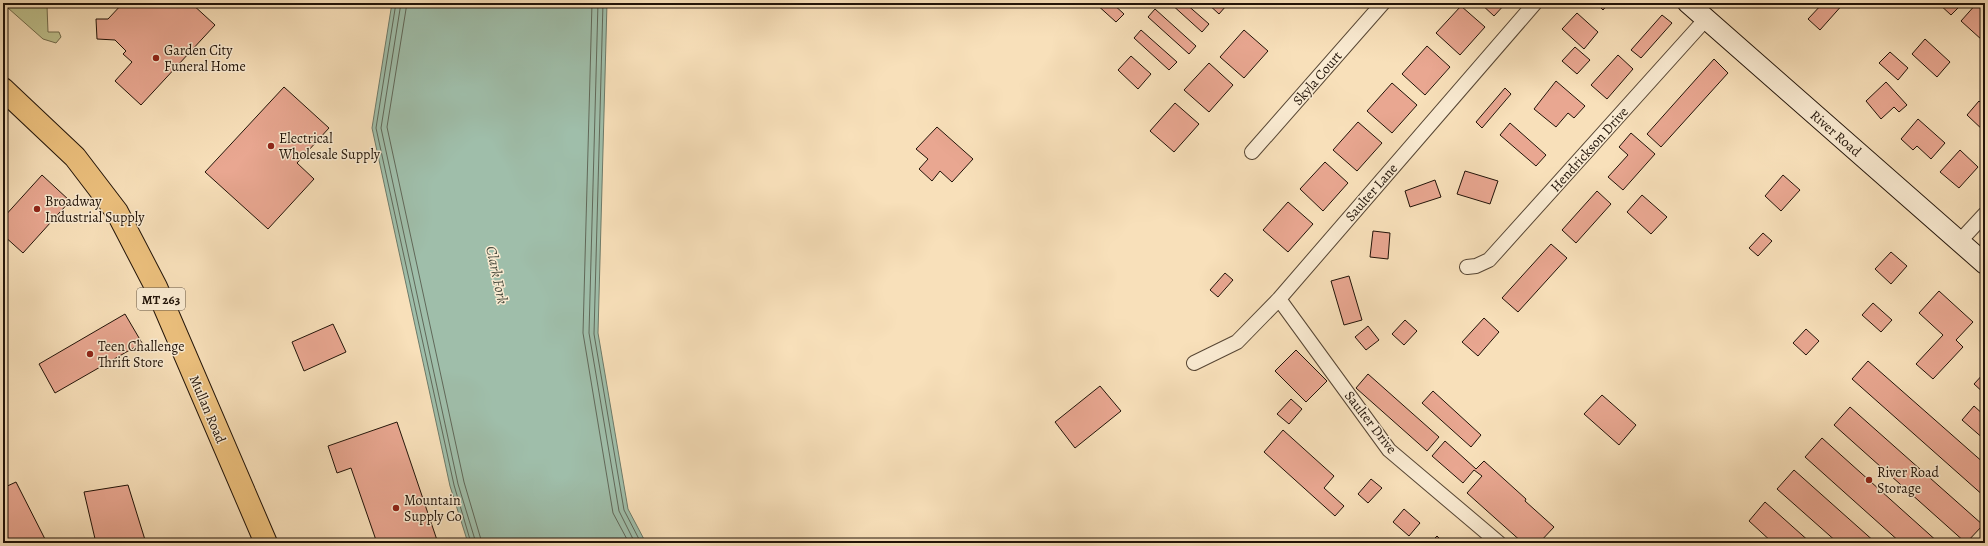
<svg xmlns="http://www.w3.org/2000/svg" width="1988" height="546" font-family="Alegreya,serif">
  <rect width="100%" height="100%" fill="#f8e0ba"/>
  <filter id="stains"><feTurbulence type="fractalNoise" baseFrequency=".005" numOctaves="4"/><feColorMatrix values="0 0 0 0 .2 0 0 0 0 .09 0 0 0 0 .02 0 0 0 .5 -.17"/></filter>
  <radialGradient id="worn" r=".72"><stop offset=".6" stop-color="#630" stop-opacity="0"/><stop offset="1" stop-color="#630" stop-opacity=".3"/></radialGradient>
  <path fill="#bfc28e" stroke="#706a4b" d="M6,3h13l2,4 9,-4h30l-13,3 1,26h11l2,5 -5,6 -13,-4 -35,-31z"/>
  <path fill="#9fbeaa" stroke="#6d7a69" d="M392,3h215l-9,330 30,176 18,34h-178l-18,-57 -78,-358z"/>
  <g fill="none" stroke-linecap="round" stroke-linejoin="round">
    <path stroke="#606859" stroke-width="1" d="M396,3l-20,125 78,357 17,58
      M401,3l-20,125 77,356 18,59
      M407,3l-20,124 77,355 18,61
      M592,3l-9,330 30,180 16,30
      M598,3l-9,330 30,178 16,32
      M603,3l-9,331 30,176 17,33"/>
  </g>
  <path fill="#e9a791" stroke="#211308" d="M123,3h68l24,22 -74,80 -26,-24 17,-19 -9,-8 3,-3 -11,-11 -18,-1 -1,-20h12z
    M1095,3h17l12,11 -8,8z
    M1170,3h15l24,21 -7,8z
    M1207,3h15l4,3 -7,8z
    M1480,3h26l-12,13z
    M1596,3h13l-6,7z
    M1823,3h21l-24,27 -12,-11z
    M1938,3h25l-12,12z
    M1977,3h8v34l-3,3 -21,-19z
    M1461,6l24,21 -25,28 -24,-22z
    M1155,9l41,37 -7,8 -41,-37z
    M1577,13l21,19 -14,17 -22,-20z
    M1662,15l10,8 -31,35 -10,-8z
    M1141,30l36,32 -8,8 -35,-32z
    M1244,30l24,21 -24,27 -24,-21z
    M1925,39l25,23 -13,15 -25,-23z
    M1427,46l23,21 -25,28 -23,-21z
    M1575,47l15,13 -13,14 -15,-13z
    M1890,52l18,16 -10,12 -19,-17z
    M1618,55l15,14 -26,30 -16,-14z
    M1131,56l20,18 -13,15 -20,-19z
    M1714,59l14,14 -67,74 -14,-13z
    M1209,63l24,22 -24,27 -25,-22z
    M1556,81l29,25 -11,12 -6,-5 -12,14 -22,-18z
    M1886,82l21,23 -8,7 -5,-5 -13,12 -15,-18z
    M1392,83l25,22 -25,28 -25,-22z
    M284,87l45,41 -32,35 17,16 -46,50 -63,-57z
    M1505,88l6,6 -29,34 -6,-6z
    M1979,101l6,5v26l-18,-17z
    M1175,103l24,21 -25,28 -24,-21z
    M1918,119l27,24 -14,16 -14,-13 -4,4 -12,-11z
    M1358,122l24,21 -25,28 -24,-21z
    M1510,123l36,32 -10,11 -36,-31z
    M937,127l36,32 -21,23 -12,-11 -8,10 -13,-12 9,-10 -12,-10z
    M1631,133l24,21 -32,36 -15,-13 20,-22 -9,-8z
    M1960,150l18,17 -19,21 -19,-16z
    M1325,162l23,21 -25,28 -23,-22z
    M1465,171l33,10 -8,23 -33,-10z
    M42,175l28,26 -47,52 -20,-18v-17z
    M1783,175l17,15 -19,21 -16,-15z
    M1435,180l6,17 -31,10 -5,-16z
    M1597,191l14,13 -35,39 -14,-13z
    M1642,195l25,22 -16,17 -24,-22z
    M1288,202l25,22 -25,28 -25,-22z
    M1373,231l17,2 -2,26 -18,-2z
    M1763,233l9,8 -14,15 -9,-8z
    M1551,244l16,14 -49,54 -16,-14z
    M1891,252l16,14 -16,18 -16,-15z
    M1225,273l8,7 -15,17 -8,-7z
    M1349,276l13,44 -18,5 -13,-44z
    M1939,291l34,31 -17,18 7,7 -30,32 -17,-15 27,-29 -24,-22z
    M1873,303l19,17 -11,12 -19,-17z
    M125,314l17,29 -87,50 -16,-29z
    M1484,318l15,14 -21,24 -16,-14z
    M1405,320l12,11 -13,14 -12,-11z
    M333,324l13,28 -42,19 -12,-29z
    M1368,326l11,14 -13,10 -11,-13z
    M1806,329l13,12 -13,14 -13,-12z
    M1296,350l31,31 -21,21 -31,-31z
    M1868,361l117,103v33l-133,-118z
    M1985,372v22l-11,-10z
    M1368,374l71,63 -12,14 -71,-63z
    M1100,386l21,25 -46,37 -20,-26z
    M1433,391l48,44 -10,12 -49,-44z
    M1602,395l34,30 -17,20 -35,-31z
    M1291,399l11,10 -13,15 -12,-10z
    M1974,406l11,10v24l-23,-20z
    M1850,407l133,118 -17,18 -132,-118z
    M397,422l41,121h-61l-26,-75 -14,5 -9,-27z
    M1283,430l51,46 -10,12 20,18 -9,10 -71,-64z
    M1822,438l117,105h-38l-96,-86z
    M1445,441l31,28 8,-8 42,38 -1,2 29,26 -15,16h-16l-56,-50 15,-17 -8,-6 -11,13 -31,-27z
    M1794,470l82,73h-38l-61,-54z
    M1371,479l11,9 -14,15 -10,-9z
    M16,482l31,61h-44v-55z
    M128,485l18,58h-50l-12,-51z
    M1765,502l46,41h-38l-24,-22z
    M1404,509l16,14 -11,13 -16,-14z
    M1437,536l7,7h-14z"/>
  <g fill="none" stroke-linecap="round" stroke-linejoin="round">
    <g stroke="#574634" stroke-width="16">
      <path id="street" d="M1252,152l131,-149
        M1960,241l25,-27
        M1467,267l9,-1 13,-6 216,-240
        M1279,299l110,151 110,93
        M1194,363l43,-21 42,-43 256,-296"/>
    </g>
    <g stroke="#211308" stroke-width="22">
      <path id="secondary" d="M1688,3l297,261"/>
    </g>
    <g stroke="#211308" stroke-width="24">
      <path id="primary" d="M3,89l72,68 42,55 39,75 110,256"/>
    </g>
    <use href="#street" stroke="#faebd2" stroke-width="14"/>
    <use href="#secondary" stroke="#faebd2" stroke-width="20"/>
    <use href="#primary" stroke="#ecc07d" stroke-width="22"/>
  </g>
  <g fill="#8f2418" stroke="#faebd2" stroke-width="1.5">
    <circle cx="156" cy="58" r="4"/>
    <circle cx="271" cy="146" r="4"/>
    <circle cx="37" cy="209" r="4"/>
    <circle cx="90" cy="354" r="4"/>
    <circle cx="1869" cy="480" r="4"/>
    <circle cx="396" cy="508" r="4"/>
  </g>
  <g text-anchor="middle" stroke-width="3" stroke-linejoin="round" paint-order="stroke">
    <rect fill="#faebd2" stroke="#625445" stroke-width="1" x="137" y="288" width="48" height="22" rx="3"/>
    <g font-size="13" font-weight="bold" fill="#211308">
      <text x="161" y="304">MT 263</text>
    </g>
    <g font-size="14" fill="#211308" stroke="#faebd2" text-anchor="start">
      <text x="164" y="55">Garden City<tspan x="164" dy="16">Funeral Home</tspan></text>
      <text x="279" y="143">Electrical<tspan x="279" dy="16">Wholesale Supply</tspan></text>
      <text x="45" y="206">Broadway<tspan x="45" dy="16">Industrial Supply</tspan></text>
      <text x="98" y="351">Teen Challenge<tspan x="98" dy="16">Thrift Store</tspan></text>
      <text x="1877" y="477">River Road<tspan x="1877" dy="16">Storage</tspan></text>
      <text x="404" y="505">Mountain<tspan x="404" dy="16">Supply Co</tspan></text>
    </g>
    <g font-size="14" fill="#211308" stroke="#faebd2">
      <text transform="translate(1317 78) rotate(-49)" y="5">Skyla Court</text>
      <text transform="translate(1836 133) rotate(41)" y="5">River Road</text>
      <text transform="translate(1589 149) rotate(-48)" y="5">Hendrickson Drive</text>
      <text transform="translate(1371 192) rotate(-49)" y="5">Saulter Lane</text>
      <text transform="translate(208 409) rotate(67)" y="5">Mullan Road</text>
      <text transform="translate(1371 422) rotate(52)" y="5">Saulter Drive</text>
    </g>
    <g font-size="15" font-style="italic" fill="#4d4f41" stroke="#faebd2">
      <text transform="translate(497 275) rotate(78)" y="5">Clark Fork</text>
    </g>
  </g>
  <rect width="1988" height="546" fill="none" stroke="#f8e0ba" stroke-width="16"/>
  <rect x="4" y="4" width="1980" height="538" fill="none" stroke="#211308" stroke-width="2"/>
  <rect x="8" y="8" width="1972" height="530" fill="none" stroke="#211308"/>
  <rect width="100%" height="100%" filter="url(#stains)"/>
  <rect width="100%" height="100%" fill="url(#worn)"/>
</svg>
